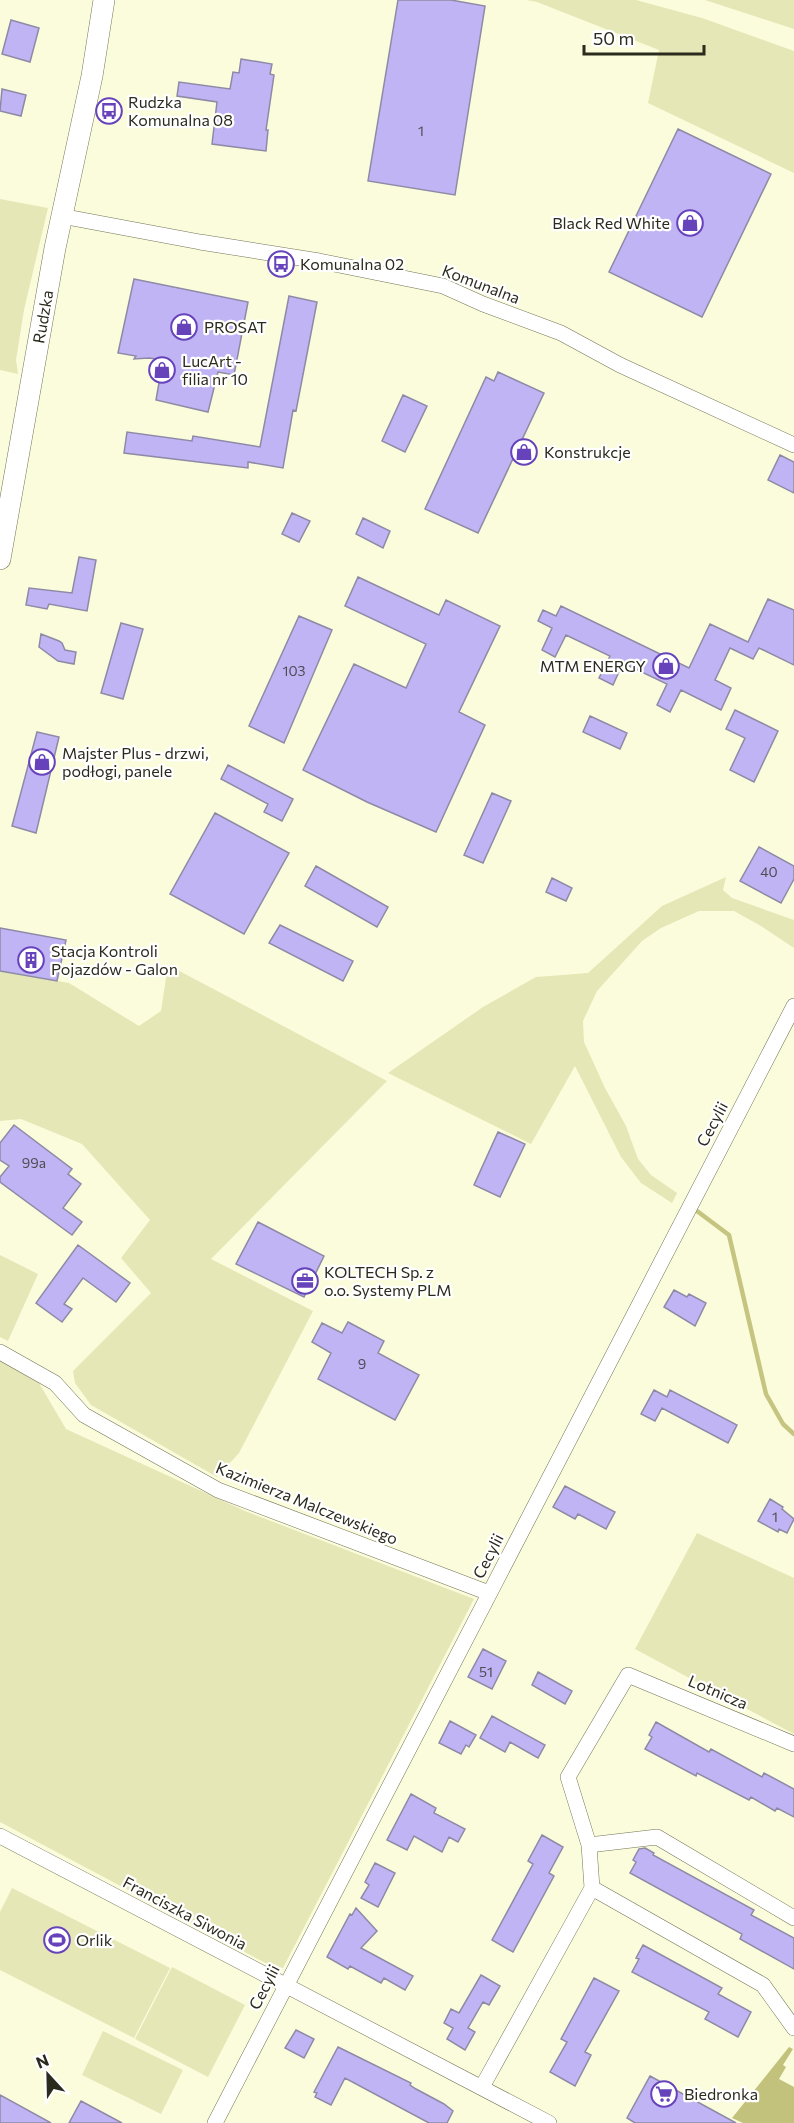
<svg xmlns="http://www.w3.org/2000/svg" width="794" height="2123" font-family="Commissioner,sans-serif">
  <rect width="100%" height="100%" fill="#fbfcdb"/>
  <path fill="#e6e7b7" d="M526,0h110l66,18 92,33v122l-146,-70 11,-53 -122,-48z
    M705,0h89v29z
    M0,199l48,9 -24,102 -8,50 2,14 -18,-4z
    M726,877l-3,13 9,8 62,22v28l-33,-22 -27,-15h-35l-38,17 -19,13 -45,50 -14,30 1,21 21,46 21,38 12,33 13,16 26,18 -5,10 -31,-20 -20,-26 -46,-91 -44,78 -143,-71 95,-66 53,-30 52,-4 74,-67z
    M168,965l219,116 -176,178 102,52 -74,142 -22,24 -126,-72 -16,-22 -2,-12 78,-78 -30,-35 29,-38 -68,-76 -61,-25 -21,2v-150l69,12 70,43 22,-15z
    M0,1255l38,19 -30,67 -8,-4z
    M0,1360l39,23 27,46 179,82 229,88 -191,369 -12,-2 -271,-144z
    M697,1533l97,45v156l-159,-85z
    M12,1888l158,80 -36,70 -134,-68v-58z
    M172,1967l73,38 -37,72 -73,-38z
    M103,2031l80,39 -22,44 -79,-39z"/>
  <path fill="#c2c27d" d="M789,2047l4,2 -10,16 3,2 -7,12 15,8v36h-51l-11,-5z"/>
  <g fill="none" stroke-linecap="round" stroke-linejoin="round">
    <path stroke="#c5c581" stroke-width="4.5" d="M697,1211l32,24 37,159 17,30 11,10"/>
  </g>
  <path fill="#c0b4f4" stroke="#8e8aa6" stroke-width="1.5" d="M398,0h53l34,6 -30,189 -87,-14z
    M11,20l28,8 -9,34 -28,-8z
    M241,59l31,5 -2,10 4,1 -8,55h2l-2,21 -54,-7 5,-42 -40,-6 2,-14 51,7 3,-17 6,1z
    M2,89l24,6 -5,21 -21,-5z
    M678,129l93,45 -69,143 -93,-45z
    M134,279l114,23 -14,73 -16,-3 -10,40 -52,-12 7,-40 -14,-2 -15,1 2,-3 -18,-3z
    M289,296l28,6 -21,109 -3,-1 -10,58 -35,-6v6l-124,-15 3,-21 65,9 1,-5 67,11z
    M498,372l46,21 -66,140 -53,-24 61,-132 8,4z
    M403,395l24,11 -22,46 -23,-11z
    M780,455l14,7v31l-26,-13z
    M292,513l18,8 -11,21 -17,-8z
    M363,518l27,13 -7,17 -27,-14z
    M79,557l17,3 -9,51 -38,-7 -2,5 -21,-4 3,-17 43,5z
    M358,577l81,38 7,-15 54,26 -41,86 26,13 -49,107 -69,-30 -64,-32 51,-106 52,24 20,-44 -81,-38z
    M768,599l26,11v55l-35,-17 -6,11 -23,-11 -15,32 16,8 -10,22 -40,-20 -11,22 -13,-7 10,-21 -44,-21 -10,22 -14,-7 11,-22 -44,-21 -11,22 -13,-7 10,-22 -14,-7 5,-11 13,6 5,-10 128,62 21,-44 38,18z
    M299,616l33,14 -48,113 -35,-17z
    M121,623l22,6 -20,70 -22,-6z
    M41,634l18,7 3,2 3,7 11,2 -2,12 -16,-3 -19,-14z
    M735,710l43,21 -24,51 -24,-12 15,-32 -19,-9z
    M590,716l37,17 -7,16 -37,-17z
    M37,732l22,5 -23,96 -24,-7z
    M228,765l65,34 -11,22 -18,-9 4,-8 -47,-25z
    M492,793l19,8 -28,62 -19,-8z
    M215,813l74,40 -45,81 -74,-40z
    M759,847l35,19v13l-13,24 -41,-22z
    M316,866l72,41 -11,20 -72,-41z
    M552,878l20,10 -6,13 -20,-9z
    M280,925l73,36 -10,20 -74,-38z
    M0,928l66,12 -9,41 -57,-10z
    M14,1125l58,44 -4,5 13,10 -18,24 19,14 -10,13 -72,-53v-5l9,-11 -9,-6v-17z
    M498,1132l27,12 -25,53 -26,-12z
    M258,1222l66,34 -20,41 -68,-33z
    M78,1245l52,38 -14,19 -33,-24 -19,26 8,5 -10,13 -26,-19z
    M674,1290l13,7 2,-3 17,9 -11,23 -31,-19z
    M348,1322l36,19 -6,12 41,22 -24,45 -77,-41 13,-26 -19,-11 10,-19 20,10z
    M654,1390l13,7 3,-7 67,35 -9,18 -66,-35 -7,13 -14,-7z
    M565,1486l50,26 -9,17 -28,-15 -3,5 -22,-12z
    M770,1499l13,8 -1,2 12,10 -7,14 -8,-4 -1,3 -20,-11z
    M483,1649l23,12 -14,28 -24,-12z
    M538,1672l34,19 -7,13 -33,-19z
    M492,1716l53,29 -7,13 -28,-16 -5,10 -25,-14z
    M450,1721l26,14 -7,12 -3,-2 -5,9 -22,-11z
    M656,1722l53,30 2,-3 51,28 2,-4 30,16v28l-17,-9 -2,3 -24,-14 -2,3 -52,-27 -1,3 -51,-27 7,-12 -3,-2z
    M411,1794l25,14 -2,5 31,16 -7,13 -9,-5 -7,15 -28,-16 -7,14 -20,-10z
    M542,1835l21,12 -14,26 5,3 -41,76 -21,-12 41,-76 -5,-3z
    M645,1848l9,5 -1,2 101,55 -3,5 43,23v31l-54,-30 2,-5 -112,-61 6,-11 -3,-2 6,-11z
    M375,1863l20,10 -17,34 -17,-9 8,-13 -4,-3z
    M356,1908l21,23 -16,17 52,28 -8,14 -21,-12 -3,5 -31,-17 -2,3 -21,-12 23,-43 2,1z
    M643,1945l79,43 -4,6 33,18 -13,25 -33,-18 4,-7 -77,-40 7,-13 -3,-1z
    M481,1975l19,11 -11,19 -6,-3 -15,26 7,4 -10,18 -18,-11 6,-11 -9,-5 7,-14 8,4z
    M594,1978l25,13 -34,61 6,3 -16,31 -25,-14 17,-30 -6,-3z
    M296,2030l18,9 -10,19 -19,-10z
    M338,2047l73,36 -1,2 6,4 28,15 9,7 -6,12h-18l-84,-45 -14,27 -16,-8 2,-4 -3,-1z
    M650,2076l86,47h-101l-8,-5z
    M0,2095l51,28h-51z
    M81,2101l41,22h-53z"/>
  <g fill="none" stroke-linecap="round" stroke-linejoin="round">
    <g stroke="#747457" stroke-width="16">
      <path id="street" d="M61,216l139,26 119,19 124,25 40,18 78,29 59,32 174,80
        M0,1352l55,31 29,32 134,75 271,103
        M0,1836l549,287
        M589,1845l68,-8 137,81
        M592,1888l171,97 31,43
        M482,2087l110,-199 -3,-43 -21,-68 60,-102 166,69
        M215,2123l579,-1117"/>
    </g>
    <g stroke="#747457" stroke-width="22">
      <g id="secondary">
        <path id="s1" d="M0,559l55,-311 37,-172 12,-76"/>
      </g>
    </g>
    <use href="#street" stroke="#fff" stroke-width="15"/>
    <use href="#secondary" stroke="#fff" stroke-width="21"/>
  </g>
  <defs>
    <g id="bus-ring" transform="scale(1.35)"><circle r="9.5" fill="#fff" stroke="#6743bb" stroke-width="1.5"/><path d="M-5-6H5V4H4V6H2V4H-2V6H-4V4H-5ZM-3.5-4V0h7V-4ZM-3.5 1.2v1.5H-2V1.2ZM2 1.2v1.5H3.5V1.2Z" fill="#6743bb"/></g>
    <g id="shop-ring" transform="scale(1.35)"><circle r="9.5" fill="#fff" stroke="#6743bb" stroke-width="1.5"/><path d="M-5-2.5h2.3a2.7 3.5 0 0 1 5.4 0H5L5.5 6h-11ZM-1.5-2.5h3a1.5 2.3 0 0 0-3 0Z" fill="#6743bb"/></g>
    <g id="building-ring" transform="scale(1.35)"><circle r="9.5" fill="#fff" stroke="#6743bb" stroke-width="1.5"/><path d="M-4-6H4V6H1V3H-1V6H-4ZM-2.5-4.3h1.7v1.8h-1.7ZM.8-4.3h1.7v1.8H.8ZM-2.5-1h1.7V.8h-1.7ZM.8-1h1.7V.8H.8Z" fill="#6743bb"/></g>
    <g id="office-ring" transform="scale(1.35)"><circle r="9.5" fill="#fff" stroke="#6743bb" stroke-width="1.5"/><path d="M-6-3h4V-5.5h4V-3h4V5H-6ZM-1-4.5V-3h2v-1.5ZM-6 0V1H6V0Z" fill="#6743bb"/></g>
    <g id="stadium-ring" transform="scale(1.35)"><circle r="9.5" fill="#fff" stroke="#6743bb" stroke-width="1.5"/><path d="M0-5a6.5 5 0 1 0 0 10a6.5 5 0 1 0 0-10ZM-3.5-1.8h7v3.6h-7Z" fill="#6743bb"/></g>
    <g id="supermarket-ring" transform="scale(1.35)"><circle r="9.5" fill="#fff" stroke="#6743bb" stroke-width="1.5"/><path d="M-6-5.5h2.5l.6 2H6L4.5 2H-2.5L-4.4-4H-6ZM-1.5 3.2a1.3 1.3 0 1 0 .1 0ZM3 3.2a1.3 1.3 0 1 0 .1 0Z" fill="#6743bb"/></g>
  </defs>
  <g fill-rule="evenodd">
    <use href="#bus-ring" x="109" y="111"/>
    <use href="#shop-ring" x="690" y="223"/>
    <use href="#bus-ring" x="281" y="264"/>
    <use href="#shop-ring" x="184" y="327"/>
    <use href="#shop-ring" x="162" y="370"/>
    <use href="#shop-ring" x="524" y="452"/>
    <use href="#shop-ring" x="666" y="666"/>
    <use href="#shop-ring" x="42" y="762"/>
    <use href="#building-ring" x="31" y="960"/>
    <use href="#office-ring" x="305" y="1281"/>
    <use href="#stadium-ring" x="57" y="1940"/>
    <use href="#supermarket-ring" x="664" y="2094"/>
  </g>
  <g text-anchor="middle" stroke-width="4.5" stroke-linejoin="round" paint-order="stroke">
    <g font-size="14" fill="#504c53">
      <text x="421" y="136">1</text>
      <text x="294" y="676">103</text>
      <text x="769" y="877">40</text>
      <text x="34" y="1168">99a</text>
      <text x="362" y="1369">9</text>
      <text x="775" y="1522">1</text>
      <text x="486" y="1677">51</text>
    </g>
    <g font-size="16" fill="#2a2a1d" stroke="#fff" text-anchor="start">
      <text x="128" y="108">Rudzka<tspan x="128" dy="18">Komunalna 08</tspan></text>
      <text x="670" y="229" text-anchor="end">Black Red White</text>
      <text x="300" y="270">Komunalna 02</text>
      <text x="204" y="333">PROSAT</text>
      <text x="182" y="367">LucArt -<tspan x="182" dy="18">filia nr 10</tspan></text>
      <text x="544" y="458">Konstrukcje</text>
      <text x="646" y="672" text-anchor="end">MTM ENERGY</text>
      <text x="62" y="759">Majster Plus - drzwi,<tspan x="62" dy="18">podłogi, panele</tspan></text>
      <text x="51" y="957">Stacja Kontroli<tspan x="51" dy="18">Pojazdów - Galon</tspan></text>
      <text x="324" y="1278">KOLTECH Sp. z<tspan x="324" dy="18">o.o. Systemy PLM</tspan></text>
      <text x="76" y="1946">Orlik</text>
      <text x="684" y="2100">Biedronka</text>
    </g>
    <g font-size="16" fill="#2a2a1d" stroke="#fff">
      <text transform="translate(481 284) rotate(21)" y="6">Komunalna</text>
      <text dy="6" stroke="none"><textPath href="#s1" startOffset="246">Rudzka</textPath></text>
      <text transform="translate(712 1124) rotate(-62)" y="6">Cecylii</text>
      <text transform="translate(307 1503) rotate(22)" y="6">Kazimierza Malczewskiego</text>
      <text transform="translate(488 1556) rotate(-63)" y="6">Cecylii</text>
      <text transform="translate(718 1692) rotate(23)" y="6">Lotnicza</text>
      <text transform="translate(185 1913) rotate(28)" y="6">Franciszka Siwonia</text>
      <text transform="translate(264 1987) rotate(-63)" y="6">Cecylii</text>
    </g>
  </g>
  <g transform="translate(48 2075) rotate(338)" stroke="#ffffff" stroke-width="4.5" paint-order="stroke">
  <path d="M0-4.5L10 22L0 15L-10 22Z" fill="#2a2a1d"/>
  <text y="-9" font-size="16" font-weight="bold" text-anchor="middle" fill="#2a2a1d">N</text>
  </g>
  <path d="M584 45v9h120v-9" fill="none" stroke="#2a2a1d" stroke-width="3"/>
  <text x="593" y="45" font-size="18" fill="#2a2a1d" stroke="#ffffff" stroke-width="4.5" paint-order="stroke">50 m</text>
</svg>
